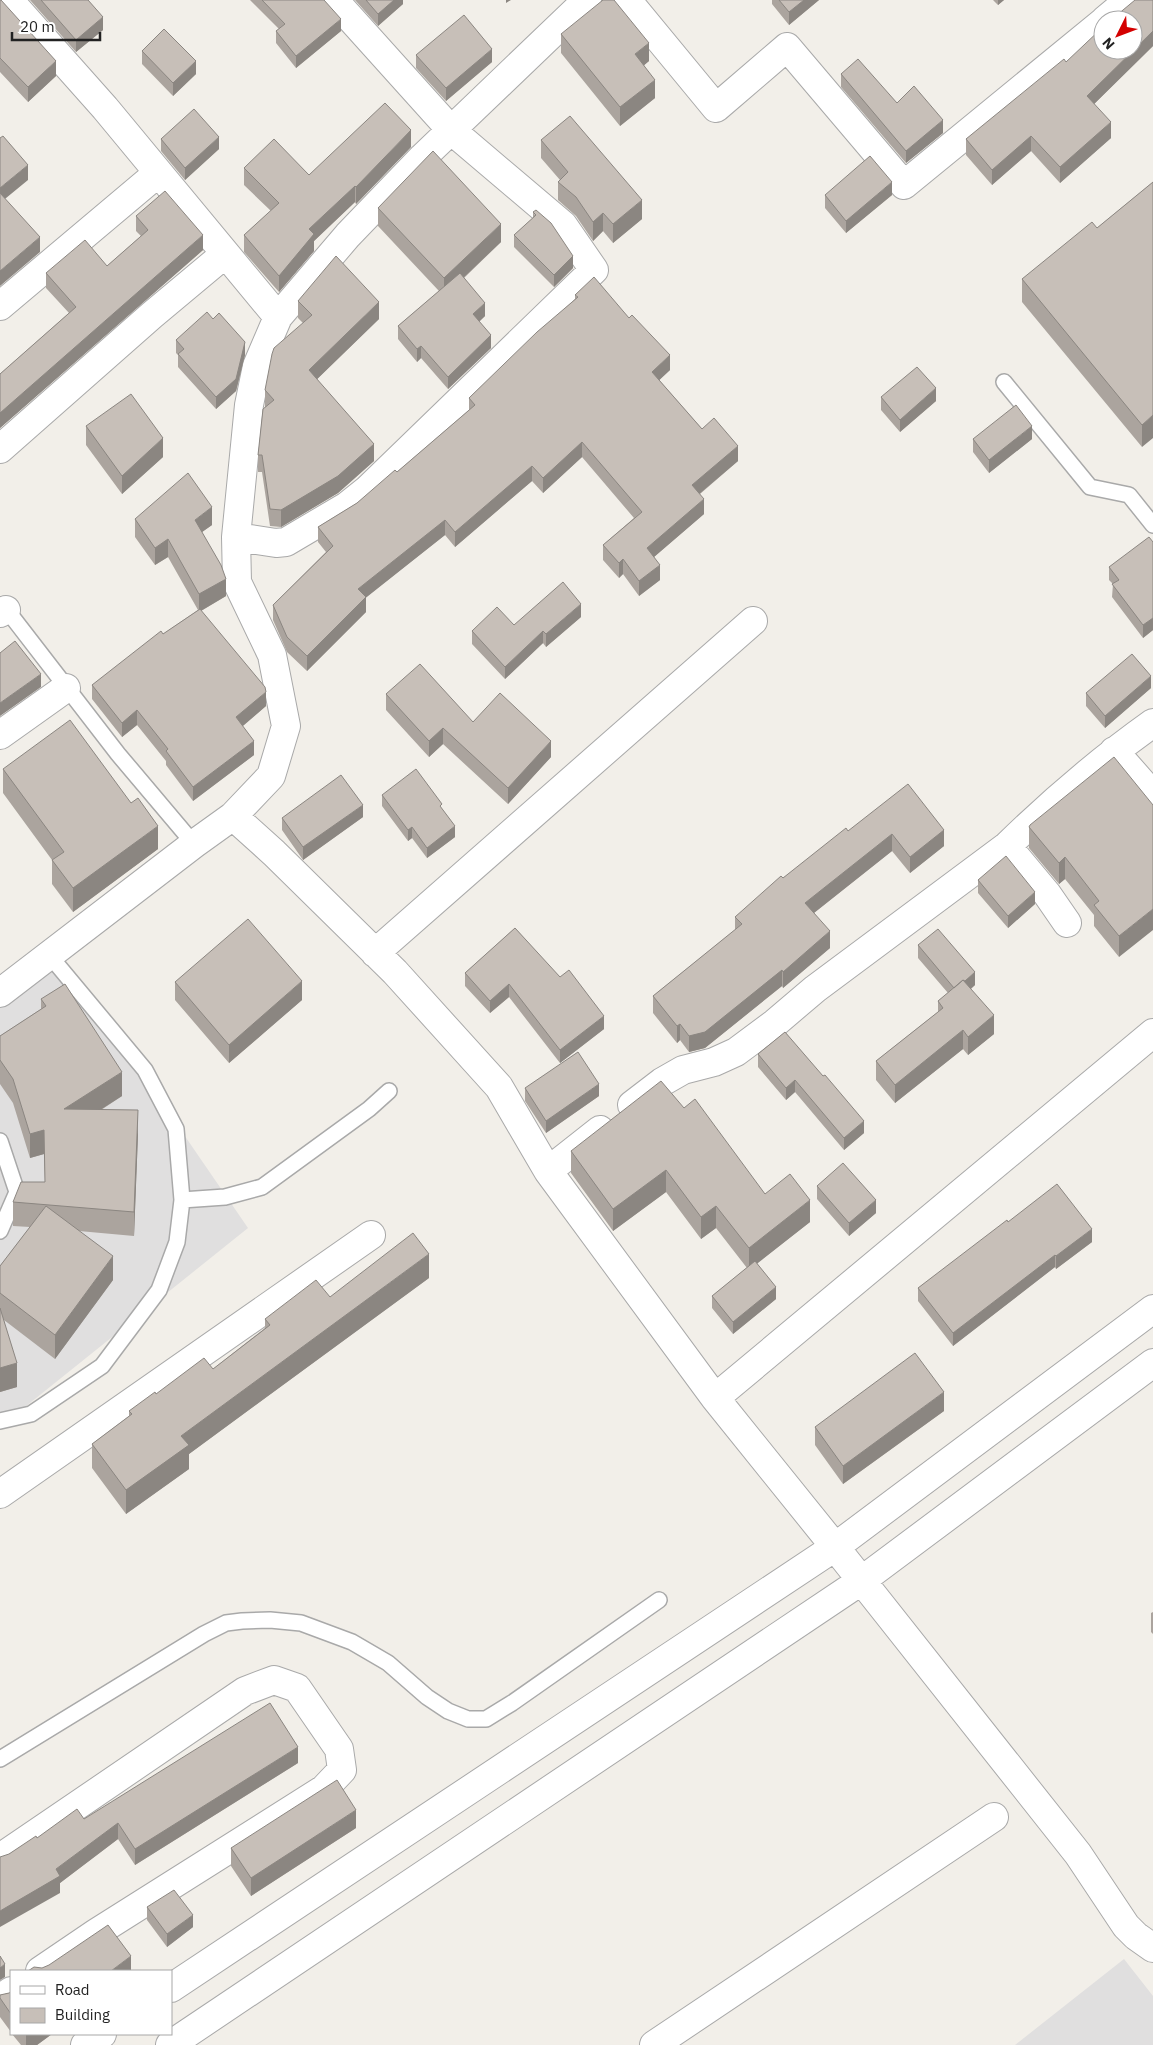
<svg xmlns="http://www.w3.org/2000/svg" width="1153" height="2045" font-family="'IBM Plex Sans',sans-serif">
  <rect width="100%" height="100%" fill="#f2efe9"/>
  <path fill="#e0dfdf" d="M64,960l184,268 -248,199v-420z
    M1124,1959l29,37v49h-138z"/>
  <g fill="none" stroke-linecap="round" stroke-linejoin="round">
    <g stroke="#a9a9a9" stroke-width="18">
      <path id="lane" d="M1004,382l86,105 39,8 24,30
        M3,605l115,149 76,90
        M0,1141l17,51 -17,39
        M182,1200l43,-3 37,-10 107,-78 20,-18
        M0,1421l31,-7 71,-48 57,-76 18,-48 5,-42 -6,-71 -31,-59 -95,-114
        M0,1759l204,-125 22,-11 16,-2 28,-1 31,3 51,19 36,21 39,34 21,14 20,8h18l26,-16 147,-103"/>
    </g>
    <g stroke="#a9a9a9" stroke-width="30">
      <path id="street" d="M9,0l96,108 173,209
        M627,0l89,108 71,-61 117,138 199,-163
        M1105,20l24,-20
        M0,306l158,-133
        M0,449l152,-134 73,-61
        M236,537l40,6 10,-1 61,-36 20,-16 227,-220 -31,-45 -112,-95 -117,-130
        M0,613l6,-3
        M0,735l66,-47
        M1114,751l39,44
        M233,816l41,37 121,119 104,115 49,84
        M1007,846c45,-44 94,-86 146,-123
        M375,953l378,-332
        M0,993l194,-149 39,-28 38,-40 15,-50 -14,-71 -35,-73 -1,-45 13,-132 8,-39 21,-49 70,-82 75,-78 164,-157
        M632,1105l30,-23 21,-12 31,-8 22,-10 39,-29 40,-34 192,-143 40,48 20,29
        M600,1130l-52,41 167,227 120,149 318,-238
        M715,1398l438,-365
        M0,1494l371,-259
        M0,1858l245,-167 29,-11 23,8 42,61 3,21 -18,19 -228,144 -56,38
        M171,1988l664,-441 243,307 48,72 10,10 17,12
        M0,1999l11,-8
        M85,2045l17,-11
        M170,2045l691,-464 292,-218
        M654,2045l340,-228"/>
    </g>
    <use href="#lane" stroke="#fff" stroke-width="15"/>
    <use href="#street" stroke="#fff" stroke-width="28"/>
  </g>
  <path fill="#aba49e" d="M0,0l56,76 -28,26 -28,-30z
    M30,0h58l15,30 -27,22z
    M250,0h74l17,31 -45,37 -20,-25v-12l3,-2z
    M355,0h48v4l-25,22z
    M772,0h47l-30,25 -17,-21z
    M993,0h11l-6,5z
    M561,34l88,27 -5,4 11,33 -35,28 -59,-73z
    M1153,46l-59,58 17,34 -51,45 -29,-32 -39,34 -26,-30v-16l100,-77z
    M142,51l54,23 -23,22 -31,-32z
    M416,55l76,7 -46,39 -30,-33z
    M841,74l56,29 46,30 -37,30 -65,-76z
    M161,139l58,10 -34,31 -24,-29z
    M541,140l101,79 -29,24 -10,-12 -10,10 -17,-25 -18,-16v-18l2,-2 -19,-22z
    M411,147l-55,57 -1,-2 -41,39v10l-35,41 -35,-40v-17l27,-24 -27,-26v-17l65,7z
    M1153,182l-11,265 -120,-145v-23l75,-51z
    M825,195h67l-46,38 -21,-25z
    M378,208l123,34 -37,36 21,38 -6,6 12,26 -43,41 -27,-31 -4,4 -19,-23v-13l41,-35 -61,-65z
    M533,212l40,56 -19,19 -40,-40v-12l19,-17z
    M136,216l67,34 -203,178v-54l69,-61 -23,-25v-15l61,-7 34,-30 -5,-5z
    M575,295l95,75 -11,10 43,49 36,32 -38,33 4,20 -50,43 6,23 -21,16 -16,-22 -4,4 -16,-18v-15l31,-27 -52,-61 -39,36 -11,-12 -77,66 -10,-12 -79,62v15l-59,59 -20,-19 -14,-32v-15l53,-53 -8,-10v-15l39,-24 40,-31 72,-62v-12l106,-99z
    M298,301l81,18 -62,60 57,82 -36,32 -57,34 -11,-1 -8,-54h-4v-17l7,-48v-17l38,-67 -5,-5z
    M213,319l32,36 -9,36 -20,18 -38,-42v-12l-2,-2v-13z
    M881,397l55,4 -36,31 -19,-22z
    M86,426l77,31 -41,37 -36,-49z
    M973,439h59l-43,34 -16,-21z
    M135,519l77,6 -10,7 24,64 -25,15 65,95 -24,20 12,29 -61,46 -27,-36v-4l-29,-36 -15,12 -30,-38v-14l71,-51 35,-24 -30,-53 -13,8 -20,-28z
    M1153,542v88l-10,8 -31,-41 1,-13 -4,-4v-13z
    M581,617l-35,30 -3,-4 -38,36 -33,-35v-13z
    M1151,688l-46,40 -19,-22v-13z
    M386,694l87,28 78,35 -43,47 -65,-60 -14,13 -43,-47z
    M3,769l155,80 -85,63 -21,-28v-24l-49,-67z
    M382,795l60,15 13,27 -28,21 -15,-20 -4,3 -26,-35z
    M1153,805l-34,152 -25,-31v-11l-29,-36 -6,5 -30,-36v-21z
    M363,817l-60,43 -21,-30v-12z
    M944,830v16l-34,27 -18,-22 -78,62 16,35 -47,40 -1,-2 -77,62 -16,4 -9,-12 -3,3 -24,-30v-17l82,-66v-13l48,-39 65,-47z
    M978,880l57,24 -27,24 -30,-35z
    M515,928l89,101 -44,34 -51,-66 -19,16 -25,-27v-13z
    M918,945l57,40 -4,4 23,45 -26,21 -5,-6 -68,54 -19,-23v-19l62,-49v-11l10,-8 -30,-35z
    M175,982l127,18 -73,63 -54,-63z
    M41,999l81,97 -21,14 37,24 -4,102 -55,-5 34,49 -58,79 -51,-39 13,67 -17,5v-126l30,-39 -17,-1v-24l32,-20 -1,-28 -14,4 -17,-55 -13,-19v-48l41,-27z
    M785,1032l79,101 -20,17 -49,-58 -9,8 -28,-33v-13z
    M525,1088l74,8 -53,37 -21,-32z
    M684,1108l81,86 45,28 -53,41 19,36 -43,35 -21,-26v-12l35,-28 -31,-40 -15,11 -35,-47 -53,39 -42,-58v-22z
    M817,1186l59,27 -27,23 -32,-37z
    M1008,1222l84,20 -36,27 -1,-2 -102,79 -35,-45v-13z
    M429,1278l-240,176v15l-63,45 -34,-46v-24l37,-28v-5l27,-17 57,-25 52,-41v-9l65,-22z
    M944,1411l-101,73 -28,-39v-18z
    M1153,1612v22l-2,-2v-19z
    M298,1763l-163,102 -17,-26 -58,44v10l-51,-39 28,-16 47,-19z
    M356,1828l-105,68 -20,-30v-18z
    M147,1907l46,20 -26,20 -20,-27z
    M11,1992v40l-11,-15v-22l9,-2z
    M12,2034h40l-15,11h-16z"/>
  <path fill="#8b8681" d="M394,0h9v4l-25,22v-12z
    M506,0h5l-5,3z
    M804,0h15l-30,25v-13z
    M998,0h6l-6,5z
    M103,17v13l-27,22v-12z
    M341,19v12l-45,37v-12z
    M1153,31v15l-66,65v-15z
    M649,43v18l-14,12v-19z
    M492,49v13l-46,39v-13z
    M56,61v15l-28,26v-15z
    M196,61v13l-23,22v-13z
    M655,80v18l-35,28v-19z
    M943,120v13l-37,30v-12z
    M1111,122v16l-51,45v-16z
    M411,130v17l-55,57v-17z
    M1031,136v15l-39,34v-15z
    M219,137v12l-34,31v-12z
    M28,165v15l-28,23v-15z
    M892,182v13l-46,38v-12z
    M355,186v16l-41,39v10l-35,41v-16l30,-47z
    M642,200v19l-29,24v-19z
    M603,213v18l-10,10v-19z
    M501,224v18l-57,54v-18z
    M203,235v15l-203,178v-15z
    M40,237v15l-40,34v-15z
    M573,256v12l-19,19v-12z
    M379,302v17l-70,68v-17z
    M485,303v13l-12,11v-13z
    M491,335v13l-43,41v-12z
    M245,342v13l-9,36 -20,18v-12z
    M421,346v12l-4,4v-13z
    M670,355v15l-18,17v-15z
    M936,388v13l-36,31v-12z
    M1153,415v23l-11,9v-22z
    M1032,426v13l-43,34v-13z
    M163,438v19l-41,37v-18z
    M582,442v15l-39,36v-15z
    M374,444v17l-36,32 -57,34v-17z
    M738,446v15l-46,39v-15z
    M532,466v15l-77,66v-15z
    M704,499v15l-57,49v-15z
    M212,507v18l-17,12v-17z
    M445,520v15l-87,69v-15z
    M168,539v18l-13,8v-17z
    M623,559v15l-4,4v-15z
    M660,565v15l-21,16v-15z
    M226,579v17l-27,16v-18z
    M366,597v15l-59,59v-15z
    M581,604v13l-35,30v-13z
    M1153,618v12l-10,8v-13z
    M543,631v12l-38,36v-12z
    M41,674v13l-41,29v-13z
    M1151,676v12l-46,40v-12z
    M266,692v14l-30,26v-15z
    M137,710v15l-15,12v-14z
    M443,728v16l-14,13v-16z
    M254,741v14l-61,46v-14z
    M551,741v16l-43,47v-16z
    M363,805v12l-60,43v-13z
    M158,826v23l-85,63v-24z
    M455,826v11l-28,21v-10z
    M412,827v11l-4,3v-11z
    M944,830v16l-34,27v-16z
    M892,834v17l-87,69v-17z
    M1065,857v22l-6,5v-21z
    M1035,892v12l-27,24v-12z
    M1153,909v21l-34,27v-21z
    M830,931v17l-47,40v-16z
    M782,970v16l-77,62 -16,4v-16z
    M975,972v13l-20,17v-13z
    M302,981v19l-73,63v-18z
    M509,984v13l-19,16v-12z
    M994,1015v19l-26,21v-18z
    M604,1016v13l-44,34v-13z
    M680,1024v16l-3,3v-17z
    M963,1030v19l-68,54v-18z
    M122,1072v24l-58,37v-24z
    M795,1080v12l-9,8v-12z
    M599,1084v12l-53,37v-12z
    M138,1110v24l-4,102v-24z
    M864,1121v12l-20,17v-12z
    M44,1130v24l-14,4v-24z
    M666,1170v22l-53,39v-22z
    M810,1200v22l-61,48v-22z
    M876,1200v13l-27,23v-13z
    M716,1206v22l-15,11v-22z
    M1092,1229v13l-36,27v-13z
    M429,1254v24l-240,176v15l-63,45v-24l55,-54z
    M1055,1255v12l-102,79v-13z
    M113,1256v24l-58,79v-24z
    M776,1287v12l-43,35v-12z
    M17,1363v24l-17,5v-24z
    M944,1392v19l-101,73v-18z
    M298,1747v16l-163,102v-16z
    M356,1810v18l-105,68v-18z
    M118,1823v16l-58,44v10l-60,34v-16z
    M193,1915v12l-26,20v-13z
    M131,1956v15h-20z
    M5,1964v13l-5,3v-12z
    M26,2034h26l-15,11h-11z"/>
  <path fill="#c7bfb8" stroke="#8b8681" d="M0,0h1l55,61 -28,26 -28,-29z
    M41,0h47l15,17 -27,23z
    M262,0h62l17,19 -45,37 -20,-25 9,-7z
    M366,0h28l-16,14z
    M603,0h11l35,43 -14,11 20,26 -35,27 -59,-73z
    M779,0h25l-15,12z
    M1135,0h18v31l-66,65 24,26 -51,45 -29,-31 -39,34 -26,-31 98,-80 2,3 37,-35v23h30v-30h-22z
    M464,15l28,34 -46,39 -30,-33z
    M164,29l32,32 -23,22 -31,-32z
    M858,59l39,44 17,-17 29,34 -37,31 -65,-77z
    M385,103l26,27 -55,57 -1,-1 -46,43 5,5 -35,42 -35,-41 35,-32 -35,-35 30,-29 35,36z
    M194,109l25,28 -34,31 -24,-29z
    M570,116l72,84 -29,24 -10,-11 -10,9 -17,-25 -18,-15 10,-10 -27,-32z
    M3,136l25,29 -28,23v-50z
    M433,151l68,73 -57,54 -66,-70z
    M870,156l22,26 -46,39 -21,-26z
    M1153,182v233l-11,10 -120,-146 70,-57 5,6z
    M165,191l38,44 -203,178v-39l76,-67 -30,-34 39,-33 22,26 41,-36 -12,-14z
    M0,193l40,44 -40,34z
    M536,210l15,13 22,33 -19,19 -40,-40 22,-20 -3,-3z
    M336,256l43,46 -70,68 65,74 -36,32 -57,34 -11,-1 -8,-54h-4l5,-46 11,-9 -9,-10 7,-36 2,-6 38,-33 -14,-14z
    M460,273l25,30 -12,11 18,21 -43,42 -27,-31 -4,3 -19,-23z
    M594,277l35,41 3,-3 38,40 -18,17 50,57 12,-11 24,28 -46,39 12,14 -57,49 13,17 -21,16 -16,-22 -4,4 -16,-18 39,-33 -60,-70 -39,36 -11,-12 -77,66 -10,-12 -87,69 8,8 -59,59 -20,-19 -14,-32 60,-59 -15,-19 39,-24 38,-33 2,2 78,-67 -6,-7 68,-66 41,-35 -3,-2z
    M207,312l6,7 6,-6 26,29 -9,37 -20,18 -38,-43 6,-5 -8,-9z
    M917,367l19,21 -36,32 -19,-23z
    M131,394l32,44 -41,38 -36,-50z
    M1016,405l16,21 -43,34 -16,-21z
    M188,473l24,34 -17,13 26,45 5,14 -27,15 -31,-55 -13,9 -20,-29z
    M1149,537l4,5v76l-10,7 -31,-41 7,-4 -10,-13z
    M563,582l18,22 -35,30 -3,-3 -38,36 -33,-36 25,-24 17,18z
    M200,609l65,78 1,5 -30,25 18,24 -61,46 -27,-36 2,-2 -31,-39 -15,13 -30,-38 69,-54 2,3z
    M15,641l26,33 -41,29v-50z
    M1132,654l19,22 -46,40 -19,-23z
    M420,664l53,58 27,-29 51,48 -43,47 -65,-60 -14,13 -43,-47z
    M70,720l61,83 7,-5 20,28 -85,62 -21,-28 12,-8 -61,-83z
    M1114,757l39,48v104l-34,27 -25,-31 5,-4 -34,-44 -6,6 -30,-36 1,-2z
    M416,769l26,35 -2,2 15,20 -28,22 -15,-21 -4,3 -26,-35z
    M341,775l22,30 -60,42 -21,-29z
    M908,784l36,46 -34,27 -18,-23 -87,69 25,28 -47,41 -1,-2 -77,62 -16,4 -9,-12 -3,2 -24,-30 89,-72 -7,-7 46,-41 2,2 63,-50 2,3z
    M1006,856l29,36 -27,24 -30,-36z
    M248,919l54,62 -73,64 -54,-63z
    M515,928l45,49 9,-7 35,46 -44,34 -51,-66 -19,17 -25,-28z
    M938,929l37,43 -10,9 -2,-1 -9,8 -36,-43z
    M963,980l31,35 -26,22 -5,-7 -68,55 -19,-24 67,-53 -5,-7z
    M65,984l57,88 -58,37 74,1 -4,102 -121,-10 8,-20h24l-1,-52 -14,4 -17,-55 -13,-19v-24l46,-30 -5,-7z
    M785,1032l38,44 2,-1 39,46 -20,17 -49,-58 -9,8 -28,-34z
    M578,1052l21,32 -53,37 -21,-33z
    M661,1081l23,27 11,-9 70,95 25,-20 20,26 -61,48 -33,-42 -15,11 -35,-47 -53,39 -42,-58z
    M843,1163l33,37 -27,23 -32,-37z
    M1057,1184l35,45 -36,27 -1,-1 -102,78 -35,-45 89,-68 1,2z
    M46,1206l67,50 -58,79 -55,-42v-27z
    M413,1233l16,21 -248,182 8,9 -63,45 -34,-46 40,-30 -3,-3 26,-19 1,2 48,-36 9,11 57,-44 -5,-6 51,-39 14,17z
    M755,1261l21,26 -43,35 -21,-26z
    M0,1308l17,55 -17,5z
    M915,1353l29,39 -101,74 -28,-39z
    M270,1703l28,44 -163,102 -17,-26 -62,46 4,7 -60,35v-54l9,-3 27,-18 1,2 40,-29 7,10z
    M337,1780l19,30 -105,68 -20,-30z
    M174,1890l19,25 -26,19 -20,-27z
    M108,1925l23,31 -20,15h-83l6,-4 8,1 7,-3z
    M0,1956l5,8 -5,4z
    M11,1992v22l-11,-16v-3l9,-2z"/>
  <rect x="10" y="1970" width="162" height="65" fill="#ffffff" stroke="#a7a7a7"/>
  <rect x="20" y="1986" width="25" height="8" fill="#ffffff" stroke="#a7a7a7"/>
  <text x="55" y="1995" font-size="15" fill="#222222">Road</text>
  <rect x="20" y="2008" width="25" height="15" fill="#c7bfb8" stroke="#a7a7a7"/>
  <text x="55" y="2020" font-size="15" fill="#222222">Building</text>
  <g transform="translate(1118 35) rotate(228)"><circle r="24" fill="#ffffff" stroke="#a7a7a7"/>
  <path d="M0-4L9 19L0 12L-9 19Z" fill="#d40000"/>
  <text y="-8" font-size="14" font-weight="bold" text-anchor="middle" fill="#222222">N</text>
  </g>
  <path d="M12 32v8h88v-8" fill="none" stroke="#222222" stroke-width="2.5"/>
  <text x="20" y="32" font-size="15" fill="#222222" stroke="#ffffff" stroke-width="4" paint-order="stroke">20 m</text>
</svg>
